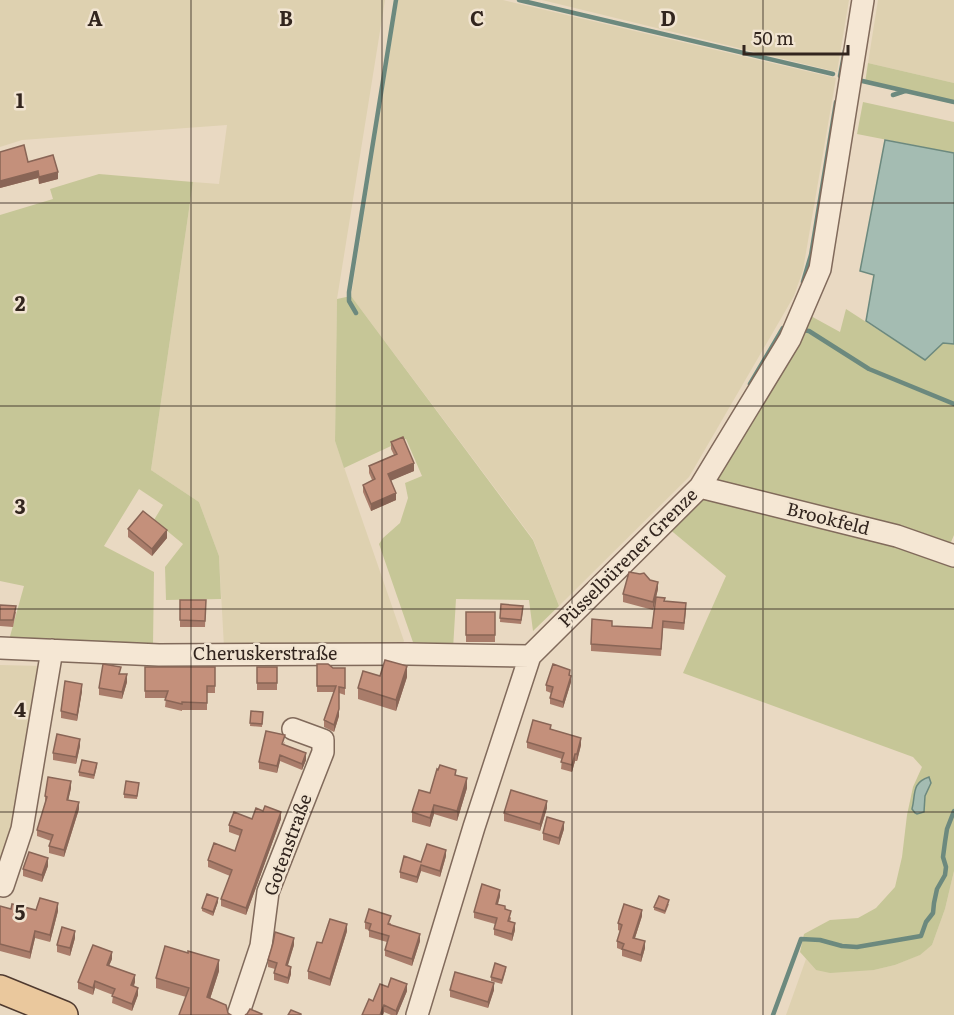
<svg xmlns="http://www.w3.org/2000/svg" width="954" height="1015" font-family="Literata,serif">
  <rect width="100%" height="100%" fill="#e9d9c2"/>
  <path fill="#ded1b0" d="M0,0h385l-48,299 -2,142 69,200 -5,9 -175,-3 -5,-91 -20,-54 -48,-32 42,-288 26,2 8,-59 -205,15 -22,7z
    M398,0h105l333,78 -33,192 -9,26 -105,181 -130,129 -26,-67 -182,-243z
    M542,0h307l-12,72z
    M878,0h76v83l-86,-20z
    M0,665l42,1 -31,159 -11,41z
    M954,871v144h-168l20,-56 10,11h58l21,-5 24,-10 13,-10 13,-36z"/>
  <path fill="#c6c697" d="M868,63l86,20v21l-89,-21z
    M863,102l91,20v31l-97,-19z
    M99,174l94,8 -42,288 48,32 20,54 2,43 -55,1 -1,-33 18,-23 -29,-24 9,-15 -24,-16 -35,57 50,26 -1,73 -144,-5 15,-54 -24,-5v-366l53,-16 -3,-10z
    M351,296l182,244 26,66 -26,25 -4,-31 -73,-1 -3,50 -38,-1 -36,-104 4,-6 17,-15 8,-25 -3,-15 17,-7 -16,-37 -62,29 -9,-27 2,-142z
    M846,309l79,51 18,-17 11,1v191l-5,12 -239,-64 99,-168 31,17z
    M707,494l247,68v309l-9,38 -13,36 -12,10 -25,10 -21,5 -44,3 -14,-3 -16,-18 4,-18 26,-14 28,-2 18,-10 19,-21 7,-30 5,-42 6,-28 9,-20 -9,-10 -230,-84 43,-97 -58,-48z"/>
  <path fill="#a4bcb2" stroke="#6c897e" stroke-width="1.5" d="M885,140l69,13v191l-11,-1 -18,17 -59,-39 8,-46 -14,-4z
    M929,777l2,6 -6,13 -1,16 -7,2 -2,-1 -3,-4c4,-15 -1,-26 17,-32z"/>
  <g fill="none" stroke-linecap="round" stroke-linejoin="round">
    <path stroke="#6c897e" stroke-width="4.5" d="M519,0l314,74
      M840,76l5,-26
      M858,80l96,22
      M893,95l12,-4
      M803,282l8,-27 25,-153
      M356,313l-7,-12v-9l47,-292
      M802,330l7,1 60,38 85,35
      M750,384l33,-56
      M773,1015l28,-76 19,1 22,6 15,1 64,-11 5,-14 7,-9 1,-10 3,-14 8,-14 1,-8 -3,-10 2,-15 2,-13 7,-18"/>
    <g stroke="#816a5b" stroke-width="24">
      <path id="minor" d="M700,487l197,49 57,20
        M0,648l159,7 249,-1 122,2
        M3,886l19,-57 30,-179
        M238,1015l23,-69 7,-54 55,-140v-12l-30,-11
        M417,1015l57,-188 56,-171 170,-169 90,-148 30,-70 43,-269"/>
    </g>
    <g stroke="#4f3a2f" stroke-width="30">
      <path id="major" d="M0,989l64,26"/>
    </g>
    <use href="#minor" stroke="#f5e7d4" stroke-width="21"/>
    <use href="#major" stroke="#eac89d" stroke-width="27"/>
  </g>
  <path fill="#a97c6a" d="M0,152l28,10 30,17 -19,5 -1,-6 -38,10z
    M391,442l23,29 -23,9 5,20 -25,11 -8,-19v-7l9,-5 -3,-7v-7l25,-11 -3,-6z
    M128,529l39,9 -15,18 -24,-19z
    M658,589l-2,8 30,13 -2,20 -21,-2 -2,28 -70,-5v-7l21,-18 40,2 3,-28 -2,10 -30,-8v-8z
    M180,600h26l-1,27h-25z
    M501,604l22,6 -2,14 -21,-2z
    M0,605l16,7 -3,15 -13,-1z
    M466,612h29v30h-29z
    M317,664l16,4h12v27l-6,-2v23l-5,16 -10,-5v-7l10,-28h-17z
    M145,667h70v26h-8v17h-25v1l-17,-4 1,-9h-21z
    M257,667h20v23h-20z
    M570,670l1,12 -8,26 -13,-4v-6l1,-5 -5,-2v-6z
    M121,674l6,8 -5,17 -23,-4v-7z
    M380,676l27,1 -11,34 -38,-12v-11z
    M82,691l-5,30 -16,-3v-7z
    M251,711l12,1 -1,15 -12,-1z
    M551,730l30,15 -4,16h-2l-3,11 -11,-3 1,-10 -35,-11v-6z
    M285,742l-1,2 22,16 -4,10 -22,-9 -3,12 -18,-4v-7z
    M80,746l-4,18 -23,-4v-7z
    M97,766l-3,13 -15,-3v-4z
    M456,775l11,13 -10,33 -23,-7 -4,13 -18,-5v-10l18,-19z
    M139,783l-2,16 -13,-1v-4z
    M71,788l-3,12 11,9 -15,48 -15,-4v-7l2,-5 -14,-5v-6l8,-27v-7z
    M547,808l-7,23 -36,-10v-8z
    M252,819h29l-35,96 -25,-9v-7l9,-23 -22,-9v-7l27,-9 5,-15 -11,-4v-7z
    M564,829l-5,16 -16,-5v-7z
    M446,856l-6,21 -19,-6 -4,12 -17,-5v-6l21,-10z
    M48,866l-6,16 -19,-6v-7z
    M500,896l-2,8 7,6 6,8 -1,4 5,8 -3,11 -18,-6v-6l1,-5 -21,-6v-6z
    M218,902l-5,14 -11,-5v-3z
    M669,904l-4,10 -11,-4v-3z
    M0,906l11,3 47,2 -8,31 -15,-4 -5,21 -30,-8z
    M642,916l-7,22 10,10 -4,14 -19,-6v-6l-5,-2v-7l3,-10 -2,-1v-7z
    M365,922l26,1 -1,2 30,16 -8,25 -27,-10v-6l2,-8 -18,-5v-7l-4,-1z
    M347,931l-17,55 -22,-7v-8l14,-28z
    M75,938l-5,18 -13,-4v-7z
    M294,945l-7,21 4,8 -3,10 -14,-4v-7l1,-4 -7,-2v-7z
    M112,959l-3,6 26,17 -1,4 4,9 -6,16 -20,-8 1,-8 -18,-7 -2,7 -15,-6v-7z
    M506,970l-4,14 -11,-3v-4z
    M219,971l-9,28 18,14 -42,-16 -30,-9v-10z
    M388,987l19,4 -10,24h-6l-7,-3 -1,3h-21z
    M450,990h44l-6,18 -38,-11z"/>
  <path fill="#896556" d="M38,171v7l-38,10v-7z
    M58,172v7l-19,5v-7z
    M414,463v8l-26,11v-8z
    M396,493v7l-25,11v-7z
    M167,530v8l-15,18v-7z
    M658,582v7l-5,21v-8z
    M407,666v11l-11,34v-11z
    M127,674v8l-5,17v-7z
    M571,676v6l-8,26v-6z
    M82,684v7l-5,30v-6z
    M339,709v7l-5,16v-7z
    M581,738v7l-4,16v-7z
    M80,739v7l-4,18v-7z
    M306,753v7l-4,10v-6z
    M575,754v7l-3,11v-7z
    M280,755v6l-3,12v-7z
    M467,778v10l-10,33v-10z
    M71,781v7l-4,18v-6z
    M547,801v7l-7,23v-7z
    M79,802v7l-15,48v-7z
    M434,805v9l-4,13v-9z
    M281,812v7l-35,96v-7z
    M564,822v7l-5,16v-7z
    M446,850v6l-6,21v-6z
    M48,858v8l-6,16v-7z
    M421,865v6l-4,12v-6z
    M500,890v6l-4,14v-6z
    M218,898v4l-5,14v-4z
    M58,903v8l-8,31v-7z
    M642,910v6l-9,28v-6z
    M515,923v7l-3,11v-7z
    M347,924v7l-17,55v-7z
    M35,931v7l-5,21v-7z
    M75,931v7l-5,18v-8z
    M420,934v7l-8,25v-7z
    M294,938v7l-8,27v-7z
    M645,941v7l-4,14v-7z
    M112,952v7l-5,12v-6z
    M219,960v11l-12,37v-11z
    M291,967v7l-3,10v-6z
    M135,975v7l-4,10v-7z
    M95,981v7l-2,7v-7z
    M494,983v7l-6,18v-6z
    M407,984v7l-10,24h-1v-4z
    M138,988v7l-6,16v-7z
    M384,1005v7l-1,3h-3z"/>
  <path fill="#c4907b" stroke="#896556" stroke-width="1.5" d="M24,145l4,17 25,-7 5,17 -19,5 -1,-6 -38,10v-29z
    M403,437l11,26 -26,11 8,19 -25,11 -8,-19 12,-6 -6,-13 28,-12 -6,-12z
    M143,511l24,19 -15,19 -24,-20z
    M629,572l11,2 4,-1 6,7 8,2 -5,20 -30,-8z
    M656,597l9,1 -1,3 22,2 -2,20 -21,-2 -2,28 -70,-5 1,-25 20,2v5l40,2z
    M180,600h26l-1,21 -25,-1z
    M501,604l22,2 -2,14 -21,-2z
    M0,605l16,1 -3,14h-13z
    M466,612h29v23h-29z
    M385,660l22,6 -11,34 -38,-12 5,-17 17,5z
    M103,664l18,3 -2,7h8l-5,18 -23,-4z
    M317,664h11l5,4h12v20l-6,-1v22l-5,16 -10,-5 12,-34h-19z
    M553,664l17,6 -1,5 2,1 -8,26 -13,-4 3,-11 -7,-2z
    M145,667h70v19h-8v17l-25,-1v2l-17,-4 3,-9h-23z
    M257,667h20v16h-20z
    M65,681l17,3 -5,31 -16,-4z
    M251,711l12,1 -1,12 -12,-1z
    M533,720l18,5 -1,4 31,9 -4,16h-2l-3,11 -11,-3 3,-9 -37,-11z
    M266,731l19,4 -3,9 24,9 -4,11 -22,-9 -3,11 -18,-4z
    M57,734l23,5 -4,18 -23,-4z
    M82,760l15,3 -3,12 -15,-3z
    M440,765l16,5 -1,5 12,3 -10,33 -23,-6 -4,13 -18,-6 7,-22 11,3 7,-24 1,1z
    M48,777l23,4 -4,19 12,2 -15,48 -15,-4 4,-11 -16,-5 10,-33 -2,-1z
    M126,781l13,2 -2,13 -13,-2z
    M511,790l36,11 -7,23 -36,-11z
    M265,806l16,6 -35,96 -25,-9 11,-29 -24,-10 6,-17 21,8 7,-21 -13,-5 5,-13 18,7 4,-11 7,3z
    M547,817l17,5 -5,16 -16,-5z
    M427,844l19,6 -6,21 -19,-6 -4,12 -17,-5 4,-16 17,6z
    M29,852l19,6 -6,17 -19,-6z
    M482,884l18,6 -4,14 9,2v3l6,2 -3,10 7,2 -3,11 -18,-5 3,-11 -23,-6z
    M207,894l11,4 -5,14 -11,-4z
    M659,896l10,4 -4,11 -11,-4z
    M40,898l18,5 -8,32 -15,-4 -5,21 -30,-8v-38l11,3 1,-5 24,6z
    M624,904l18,6 -9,28 12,3 -4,14 -19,-6 2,-5 -7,-3 5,-16 -4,-2z
    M369,909l22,7 -3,8 32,10 -8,25 -27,-9 4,-14 -20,-6 2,-6 -6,-2z
    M330,919l17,5 -17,55 -22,-8 9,-29 5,1z
    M62,927l13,4 -5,17 -13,-3z
    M275,932l19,6 -8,27 5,2 -3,11 -14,-5 3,-10 -9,-3 5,-17z
    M93,945l19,7 -5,13 28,10 -4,10 7,3 -6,16 -20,-8 3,-7 -20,-8 -2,7 -15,-6z
    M165,946l23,7v-2l31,9 -12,37 19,8 2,8 3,2h-52l10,-27 -33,-10z
    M495,963l11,4 -4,13 -11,-3z
    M455,972l39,11 -6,19 -38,-12z
    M391,978l16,6 -11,27 -12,-6 -4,10h-18l7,-16 4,2 7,-17 8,3z
    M250,1009l12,5 -1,1h-16l2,-1z
    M291,1010l10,4v1h-13z"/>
  <path fill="none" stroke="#32251e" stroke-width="1.5" stroke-opacity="0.55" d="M191,0v1015M382,0v1015M572,0v1015M763,0v1015M0,203h954M0,406h954M0,609h954M0,812h954"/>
  <g text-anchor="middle" stroke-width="5" stroke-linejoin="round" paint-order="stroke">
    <g font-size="18" fill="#32251e" stroke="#f1e4d1">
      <text transform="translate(828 519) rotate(14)" y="6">Brookfeld</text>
      <text transform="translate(628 558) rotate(-45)" y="6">Püsselbürener Grenze</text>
      <text x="265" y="660">Cheruskerstraße</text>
      <text transform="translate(288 845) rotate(-70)" y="6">Gotenstraße</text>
    </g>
  </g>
  <g font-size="20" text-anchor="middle" font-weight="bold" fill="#32251e" stroke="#f1e4d1" stroke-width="5" stroke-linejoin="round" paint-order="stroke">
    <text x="95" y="26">A</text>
    <text x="286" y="26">B</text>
    <text x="477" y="26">C</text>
    <text x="668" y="26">D</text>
    <text x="20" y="108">1</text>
    <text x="20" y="311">2</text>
    <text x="20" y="514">3</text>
    <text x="20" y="717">4</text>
    <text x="20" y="920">5</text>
  </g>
  <path d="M744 45v9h104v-9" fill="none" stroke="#32251e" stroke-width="3"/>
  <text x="753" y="45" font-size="18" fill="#32251e" stroke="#f1e4d1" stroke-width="4.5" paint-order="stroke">50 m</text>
</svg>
